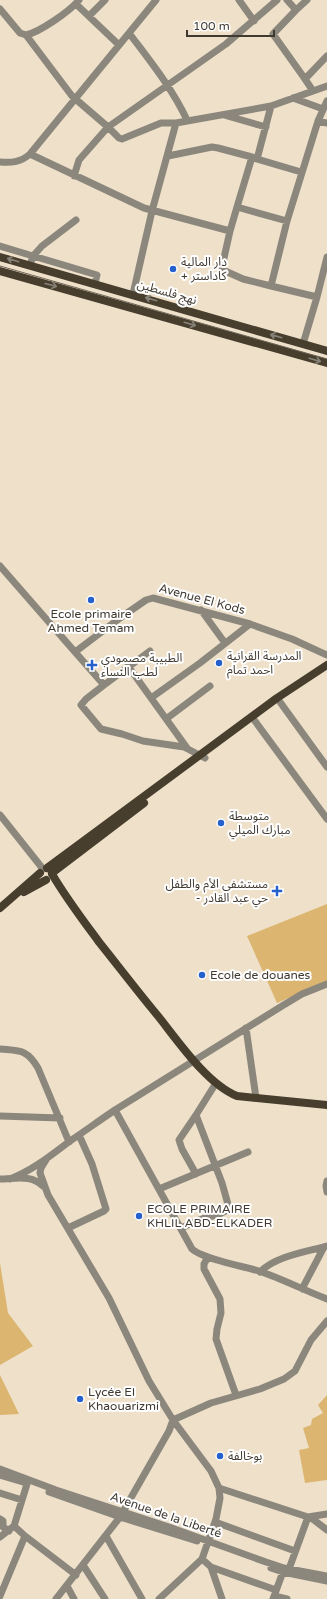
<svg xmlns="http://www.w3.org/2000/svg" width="327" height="1599" font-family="'Varela Round','Noto Sans Arabic',sans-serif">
  <rect width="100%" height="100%" fill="#eee0c9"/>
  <path fill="#dcb671" d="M327,904v77l-50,22 -30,-67z
    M0,1263l8,50 25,33 -33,19z
    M0,1375l19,39 -19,1z
    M327,1395v85l-22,3 -6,-33 10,-2 -6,-20 8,-3 1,-6 11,-6 -5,-8z"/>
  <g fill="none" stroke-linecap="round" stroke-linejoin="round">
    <path stroke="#8c877d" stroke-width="7" d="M239,0l15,21
      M287,0l9,10 11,-10
      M76,4l43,41
      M0,9l20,24 6,2c14,-3 44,-24 53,-35
      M296,10l-23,24 32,45
      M89,16l16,-16
      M129,33c21,28 43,55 58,87
      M26,35l46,61 36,31 118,-83 51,-44
      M313,91l-8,-12 22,-23
      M293,98l30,11
      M224,115l42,12
      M318,121l9,2
      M30,154l114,54 86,23 7,-24 50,14 31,-100 9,-20
      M168,156l44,-9 6,1 34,9 -15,50
      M254,158l47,14
      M257,159l14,-53
      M0,162c12,1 21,0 30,-8l126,-154
      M74,176l5,-16 29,-33 11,11 3,1 39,-16h15
      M76,220l-34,26 -9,10 64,19 -2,8
      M230,231l-8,36 1,3 20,9 28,7 16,-65
      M0,246l33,10 -3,9
      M271,286l46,11 -14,47
      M133,294l19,-83 24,-88 95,-17 56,-20
      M317,297l10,-40
      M0,566l75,86 45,-34 26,-18 7,-2 97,26 42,15 35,16
      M201,610l24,33
      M75,652l29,33 -18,14 -5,6 20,24 21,5 21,7 41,6 21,11
      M128,666l59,82
      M104,685l46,-34
      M151,698l49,-35 50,-39
      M280,702l47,65
      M252,717l75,102
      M166,719l44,-33
      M0,815l43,54
      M327,984l-25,10 -20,12 -167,104 77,139c11,10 50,17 67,22 23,8 45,19 68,28
      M246,1028l10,70
      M0,1049c20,2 27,0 38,19l31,74
      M196,1115l-17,25 3,9 14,25
      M0,1116l60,2
      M46,1160l-5,8 -1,5 8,22 61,103 40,83 24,39 38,51 8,17 1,10 -4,21 -14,40 -43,40
      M0,1179c15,0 31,-5 43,7
      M10,1179c23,-9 40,-23 60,-38 15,-10 30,-21 45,-31
      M327,1181l-1,5 1,6
      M159,1189l89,-37
      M68,1228l36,-17 2,-2 -14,-45 -13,-29
      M181,1228c7,-3 14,-7 21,-9 8,-3 21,-4 27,-11l-7,-25 -26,-68 20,-32
      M208,1257l-4,7v5l16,30 1,14 -4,16 -1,10 20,56
      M260,1272c16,-16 46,-20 67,-26
      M302,1289l22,-42
      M0,1469l56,21 113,37 97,35 18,6 43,8
      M0,1475l23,7
      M219,1488l89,29 19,-3
      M49,1492l71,25 77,24
      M0,1493l22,7
      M310,1517l17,13
      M0,1519l3,2v6l6,4
      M215,1522l80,29
      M25,1536l51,39
      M106,1536l36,63
      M0,1537l14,-11 13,-42
      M202,1559l9,8 11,32
      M83,1565l22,34
      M211,1567l65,23
      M271,1568l12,4 44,9
      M289,1569l19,-52
      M67,1586l7,13
      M0,1596l25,-60 -11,-10
      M274,1596l13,3
      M56,1599l64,-82 49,-86 4,-11 38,-17 49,-14 24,-10 11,-8 16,-31 16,-19
      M273,1599l11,-30"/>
    <path stroke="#473e2e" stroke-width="8" d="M0,257l327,94
      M0,271l327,92
      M47,868l230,-170 50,-33
      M52,873l92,-70
      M52,874c14,24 30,45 47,68 20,25 39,50 59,74 20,25 49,68 79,80l90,9
      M24,892l22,-12
      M0,908l40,-35"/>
    <path stroke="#6f675a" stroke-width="1" d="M0,266l327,93"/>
  </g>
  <defs><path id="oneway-shaft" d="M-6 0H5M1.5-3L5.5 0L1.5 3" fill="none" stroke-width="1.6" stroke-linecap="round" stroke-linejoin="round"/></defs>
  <g stroke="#878277">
    <use href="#oneway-shaft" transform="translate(13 260) rotate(-164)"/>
    <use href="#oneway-shaft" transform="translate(51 285) rotate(15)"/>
    <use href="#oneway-shaft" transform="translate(151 299) rotate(-164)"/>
    <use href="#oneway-shaft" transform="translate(190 324) rotate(16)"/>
    <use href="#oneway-shaft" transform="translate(276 336) rotate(-164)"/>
    <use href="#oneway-shaft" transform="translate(315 360) rotate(16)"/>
  </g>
  <g fill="#2660cd" stroke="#fff" stroke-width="1.5">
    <circle cx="173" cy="269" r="4"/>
    <circle cx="91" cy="600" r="4"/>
    <circle cx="219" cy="663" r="4"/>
    <path d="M90 659h4v4h4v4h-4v4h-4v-4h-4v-4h4z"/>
    <circle cx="221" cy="823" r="4"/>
    <path d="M275 885h4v4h4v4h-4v4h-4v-4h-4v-4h4z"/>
    <circle cx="202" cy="975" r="4"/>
    <circle cx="139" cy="1216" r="4"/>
    <circle cx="80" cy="1399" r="4"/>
    <circle cx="220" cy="1456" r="4"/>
  </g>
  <g text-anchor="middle" stroke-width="4" stroke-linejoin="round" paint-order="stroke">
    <g font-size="12" fill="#3f3930" stroke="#fff" text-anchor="start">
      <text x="181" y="266">دار المالية<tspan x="181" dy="14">+ كاداستر</tspan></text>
      <text x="91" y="618" text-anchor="middle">Ecole primaire<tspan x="91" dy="14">Ahmed Temam</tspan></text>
      <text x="227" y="660">المدرسة القرانية<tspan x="227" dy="14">احمد تمام</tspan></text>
      <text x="101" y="662">الطبيبة مصمودي<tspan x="101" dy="14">لطب النساء</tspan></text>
      <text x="229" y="820">متوسطة<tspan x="229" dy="14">مبارك الميلي</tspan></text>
      <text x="268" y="888" text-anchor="end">مستشفي الأم والطفل<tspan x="268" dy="14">- حي عبد القادر</tspan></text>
      <text x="210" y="979">Ecole de douanes</text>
      <text x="147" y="1213">ECOLE PRIMAIRE<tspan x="147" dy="14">KHLIL ABD-ELKADER</tspan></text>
      <text x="88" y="1396">Lycée El<tspan x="88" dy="14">Khaouarizmi</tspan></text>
      <text x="228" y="1460">بوخالفة</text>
    </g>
    <g font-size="12" fill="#3f3930" stroke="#fff">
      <text transform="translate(167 292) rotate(16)" y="4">نهج فلسطين</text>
      <text transform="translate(202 599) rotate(15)" y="4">Avenue El Kods</text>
      <text transform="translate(166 1515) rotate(19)" y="4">Avenue de la Liberté</text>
    </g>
  </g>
  <path d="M187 30v6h87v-6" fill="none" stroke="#3f3930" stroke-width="2"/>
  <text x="193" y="30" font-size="12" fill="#3f3930" stroke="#ffffff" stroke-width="3" paint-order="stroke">100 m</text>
</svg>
